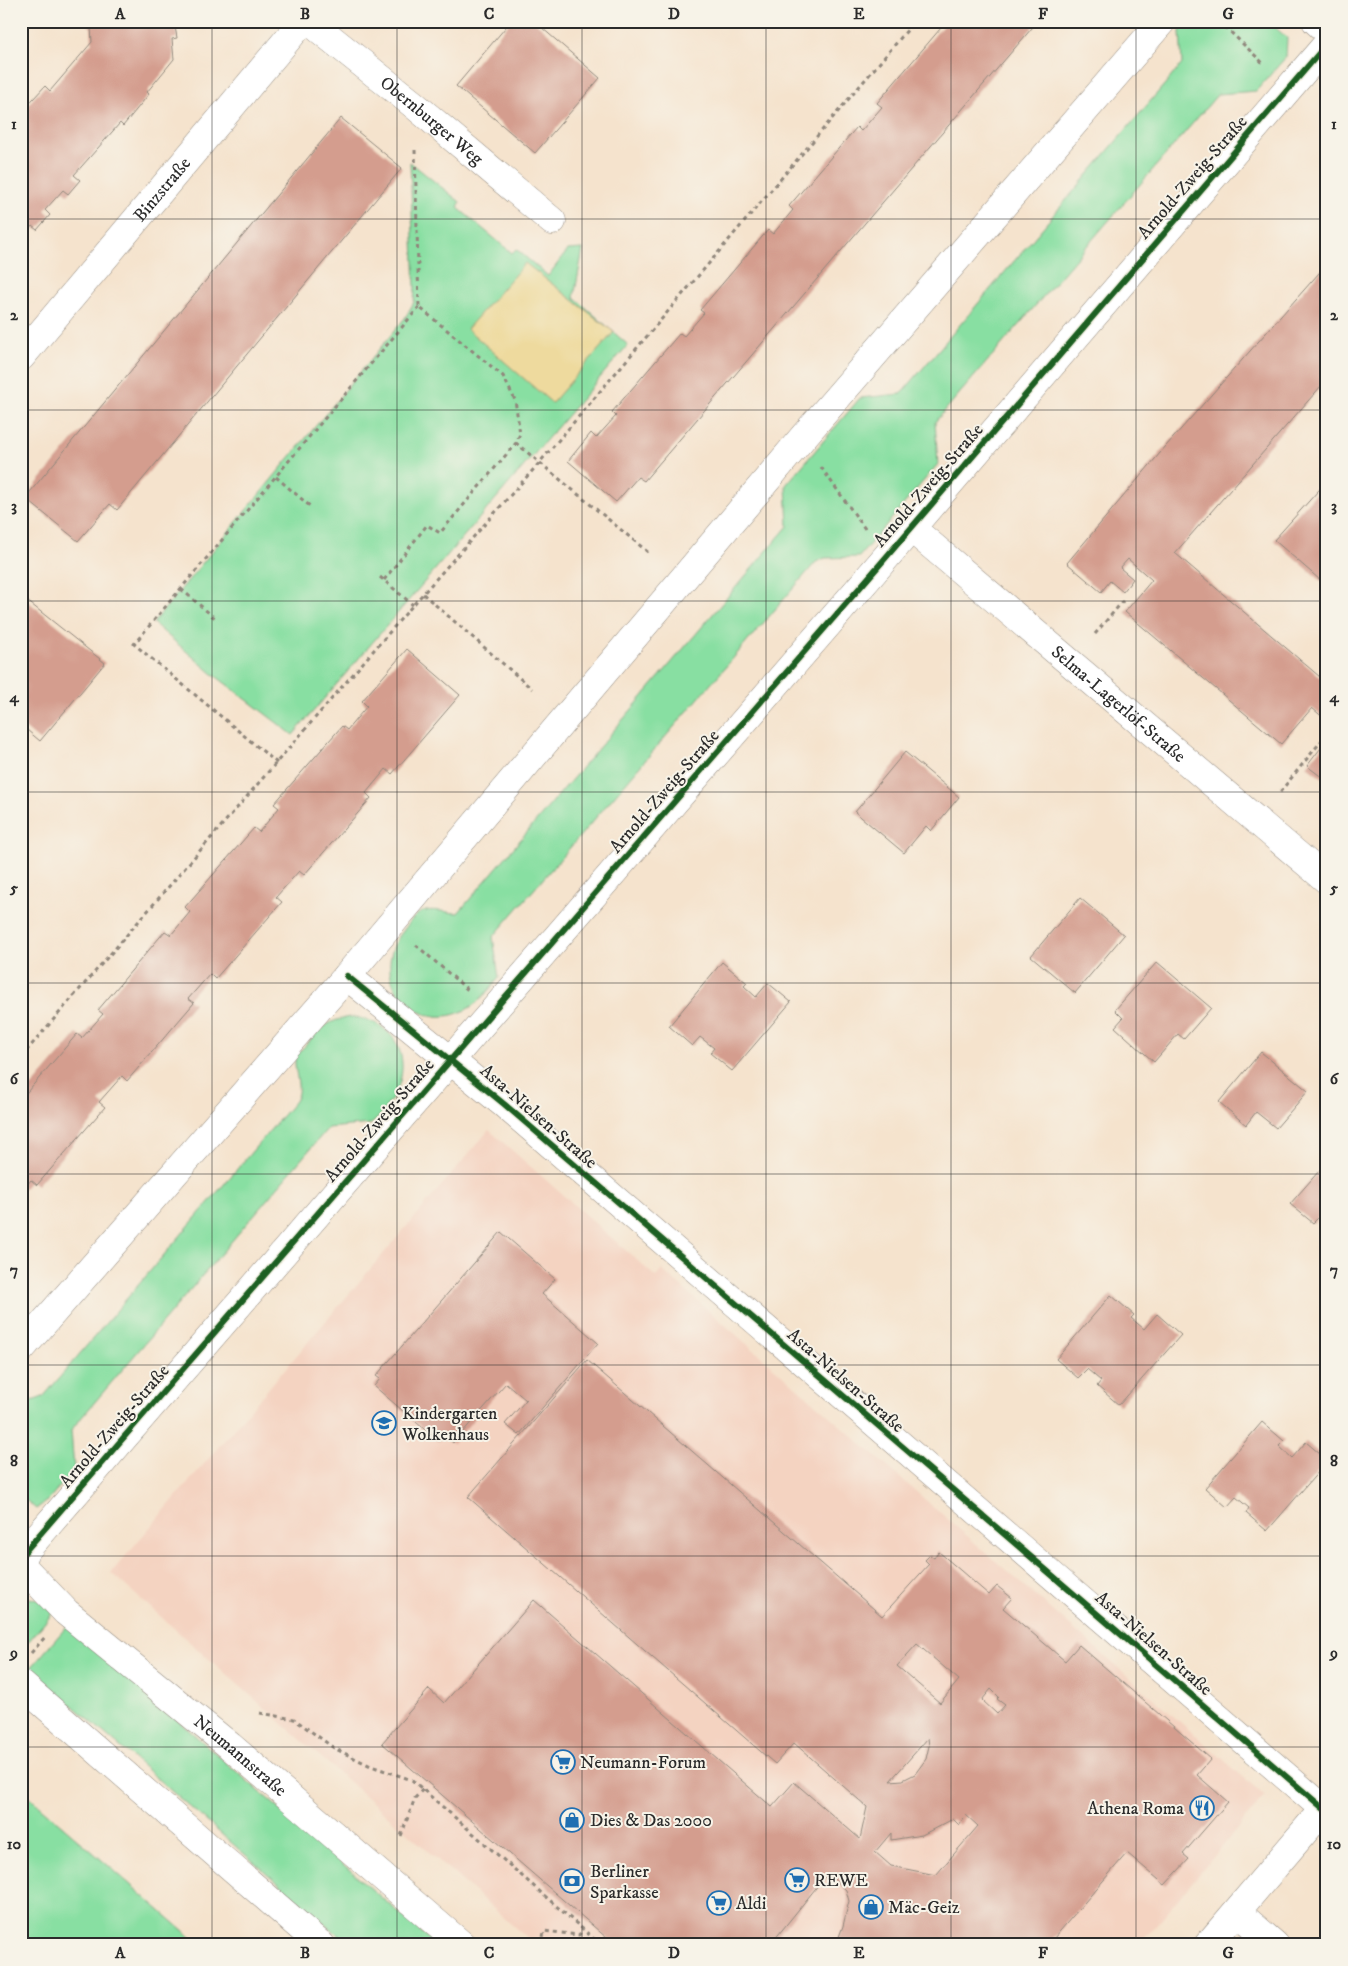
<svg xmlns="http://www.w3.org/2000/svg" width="1348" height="1966" font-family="'IM FELL DW Pica',serif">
  <rect width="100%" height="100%" fill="#f7f3e8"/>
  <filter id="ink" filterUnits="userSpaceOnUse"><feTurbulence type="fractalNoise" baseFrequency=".02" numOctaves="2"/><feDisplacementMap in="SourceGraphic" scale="10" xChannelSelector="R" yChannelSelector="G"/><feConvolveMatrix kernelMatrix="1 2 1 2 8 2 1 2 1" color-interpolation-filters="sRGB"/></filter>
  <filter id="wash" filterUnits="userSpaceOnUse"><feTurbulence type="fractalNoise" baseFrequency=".0096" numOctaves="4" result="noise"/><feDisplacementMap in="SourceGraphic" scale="20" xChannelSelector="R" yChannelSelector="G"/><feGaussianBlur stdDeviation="1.12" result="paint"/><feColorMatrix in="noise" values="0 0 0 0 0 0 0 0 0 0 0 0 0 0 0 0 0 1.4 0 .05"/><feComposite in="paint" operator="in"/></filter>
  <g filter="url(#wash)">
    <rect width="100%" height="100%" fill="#f5e3cd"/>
    <path fill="#f4d3c1" d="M489,1130l167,147 6,-7 603,526 -126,149h-604l-424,-372z"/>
    <path fill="#88dfa2" stroke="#5a8566" d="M1183,21h85l19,17 -1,19 -30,34 -38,3 -283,328 3,42 -79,93 -34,1 -9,4 -323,375 6,41c-9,10 -18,23 -30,30 -53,31 -105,-31 -65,-78 4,-6 10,-14 16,-17 10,-6 27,0 38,0l330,-387 -2,-41 74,-87 41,-4 281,-330 -2,-32z
      M410,162l50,40 -2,6 54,45 4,-4 32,27 20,-26 15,-1 -9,48 54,48 -335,390 -80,-61 -60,-51 252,-305 9,-16 1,-14z
      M351,1017c51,4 66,53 35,90 -4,6 -9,13 -15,17l-43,4 -257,302 3,40 -26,30 -12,9 -15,-13v-94l14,-2 8,-3 252,-296c8,-12 -1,-28 0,-42 1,-5 5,-8 9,-12 15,-17 23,-27 47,-30z
      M30,1598l8,2 15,13 -32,37v-48z
      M68,1625l368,320h-86l-320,-276z
      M21,1790l179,155h-179z"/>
    <path fill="#eeda9e" stroke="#8c8264" d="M525,263l89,69 -62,71 -85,-74z"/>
    <g id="blocks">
      <path fill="#d49d8e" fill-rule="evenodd" d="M82,21h92l3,17 -5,1 2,20 -27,33 2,2 -26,32 -3,-3 -46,52 6,5 -12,14 -5,-4 -18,20 5,5 -13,15 -5,-4 -11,13v-127l24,-26 5,5 42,-49 -1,-15z
        M511,21h23l66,57 -65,75 -79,-67z
        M955,21h83l-394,460 -6,-4 -22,25 -48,-41 23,-28 5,5 20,-22 -4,-4 68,-79 4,3 20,-23 -4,-3 68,-80 5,4 20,-24 -4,-4 68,-79 4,4 21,-24 -5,-4 69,-81 5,4z
        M341,118l61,50 -285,342 -7,-6 -32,37 -53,-43z
        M1327,264v125l-5,-4 -147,168 152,130v8l-5,5 5,3v18l-2,2 -13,-11 -31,36 -156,-132 27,-32 -24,-21 -8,9 13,11 -10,13 -13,-11 -9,11 -34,-29 99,-117z
        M1327,481v105l-53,-46z
        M26,600l79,63 -65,78 -19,-16v-119z
        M407,649l53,46 -68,79 -6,-5 -20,24 5,5 -67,77 -5,-4 -23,26 6,5 -67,77 -5,-5 -22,25 6,4 -67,78 -5,-5 -23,26 6,5 -68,78 -6,-5 -10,12v-93l56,-65 5,4 21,-24 -5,-4 67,-79 6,4 19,-23 -5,-5 69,-79 5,4 20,-24 -5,-4 68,-78 5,4 20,-24 -5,-5z
        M1327,740v41l-20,-15z
        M905,752l54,45 -28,34 -5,-5 -22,27 -49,-41z
        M1080,898l44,37 -49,58 -44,-37z
        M722,962l25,21 -3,3 12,11 12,-14 23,19 -59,69 -22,-18 4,-5 -14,-11 -8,9 -23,-20z
        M1157,962l54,46 -27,31 -6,-5 -24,28 -39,-35 8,-9 -8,-8z
        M1261,1052l47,39 -32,37 -20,-16 -10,13 -27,-23z
        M1327,1162v47l-14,14 -23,-19z
        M501,1232l54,47 -13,15 56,49 -79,92 -14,-11 21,-24 -20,-17 -53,60 -9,-8 -6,6 -64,-55 6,-7 -4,-3z
        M1111,1295l23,20 -3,3 13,11 13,-15 24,21 -62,70 -22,-19 4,-5 -14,-12 -9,9 -22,-19z
        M587,1360l295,256 47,-52 -4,-4 5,-5 4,3 5,-6 50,43 8,-9 15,12 -9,10 62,53 14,-16 132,114 -14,16 31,27 -45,52 6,5 -24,26 -38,-32 -79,92h-212l7,-19 6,-25 -3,-11 -18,-17 -58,72h-145l-5,-5 -5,5 -233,-202 47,-54 15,14 90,-103 238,207 22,-25 66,57 7,-32 -73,-64 -19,21 -307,-267zM917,1644l42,36 -19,23 -43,-37zM991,1689l8,8 -2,2 8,6 -8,9 -15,-14zM928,1738l1,8 -3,13 -11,15 -12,6 -13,1zM966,1815l12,11 -42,49 -45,-9 -16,-14 16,-19v7l31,-5 31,-16 6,6z
        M1262,1422l22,19 -5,5 13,12 14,-16 21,18v2l-60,69 -21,-18 3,-5 -13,-11 -9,10 -22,-19z"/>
    </g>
  </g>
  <g filter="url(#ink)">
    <use href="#blocks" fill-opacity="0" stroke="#90877c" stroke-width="1"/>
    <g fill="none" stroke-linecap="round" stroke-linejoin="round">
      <g stroke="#90877c" stroke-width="29">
        <g id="minor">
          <path id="s1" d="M309,21l104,83 139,117"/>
          <path d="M1316,21l11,10"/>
          <path id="s2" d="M21,357l282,-336"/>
          <path id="s3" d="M911,528l416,352"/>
          <path d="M347,976l157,128 820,705"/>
          <path d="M21,1349l326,-373 457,-540 358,-415"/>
          <path d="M21,1556l861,-994 445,-518"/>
          <path id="s4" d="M21,1565l45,47 164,134 232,199"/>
          <path d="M21,1684l300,261"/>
          <path d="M1237,1912l38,33"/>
          <path d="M1208,1945l119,-140"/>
        </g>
      </g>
      <path stroke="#90877c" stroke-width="3" stroke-dasharray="4 4" stroke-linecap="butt" d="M1219,21l46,44
        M415,150l4,157 84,69 12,24 5,34 -4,9 133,110
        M821,467l44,62
        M276,477l35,30
        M380,577l33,28
        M384,580l43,-55 13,8 76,-90
        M181,589l35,30
        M423,594l109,95
        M1095,634l28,-33
        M277,763l-143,-119 285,-337
        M1280,792l47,-58
        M416,945l52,45
        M21,1057l392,-452 127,-143 375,-441
        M31,1653l14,-16
        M260,1713l34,6 40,29 37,18 41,14 189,165
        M401,1836l14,-38 8,-9
        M542,1945l2,-14 35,4 4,-6"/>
      <use href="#minor" stroke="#fff" stroke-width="28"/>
      <g stroke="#f7f3e8" stroke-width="9">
        <path id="cycleway" d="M347,976l157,128 820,705
          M21,1556l861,-994 445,-518"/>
      </g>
      <use href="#cycleway" stroke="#1b5e20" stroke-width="6"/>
    </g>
  </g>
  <path fill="none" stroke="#2b2b2b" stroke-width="1" stroke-opacity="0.55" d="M212,21v1924M397,21v1924M582,21v1924M766,21v1924M951,21v1924M1136,21v1924M21,219h1306M21,410h1306M21,601h1306M21,792h1306M21,983h1306M21,1174h1306M21,1365h1306M21,1556h1306M21,1747h1306"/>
  <defs>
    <g id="school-ring" transform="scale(1.25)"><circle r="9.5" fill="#f7f3e8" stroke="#1f6fb2" stroke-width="1.5"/><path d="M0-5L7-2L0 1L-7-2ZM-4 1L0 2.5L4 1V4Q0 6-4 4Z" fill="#1f6fb2"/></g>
    <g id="supermarket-ring" transform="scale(1.25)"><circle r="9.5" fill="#f7f3e8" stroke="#1f6fb2" stroke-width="1.5"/><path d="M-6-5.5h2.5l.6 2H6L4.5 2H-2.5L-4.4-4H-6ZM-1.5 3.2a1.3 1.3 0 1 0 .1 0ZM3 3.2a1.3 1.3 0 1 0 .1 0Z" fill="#1f6fb2"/></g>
    <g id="restaurant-ring" transform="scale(1.25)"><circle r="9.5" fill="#f7f3e8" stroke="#1f6fb2" stroke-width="1.5"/><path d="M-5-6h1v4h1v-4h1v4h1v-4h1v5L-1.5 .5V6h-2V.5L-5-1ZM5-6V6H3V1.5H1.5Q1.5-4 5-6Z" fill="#1f6fb2"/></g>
    <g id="shop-ring" transform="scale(1.25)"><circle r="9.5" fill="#f7f3e8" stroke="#1f6fb2" stroke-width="1.5"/><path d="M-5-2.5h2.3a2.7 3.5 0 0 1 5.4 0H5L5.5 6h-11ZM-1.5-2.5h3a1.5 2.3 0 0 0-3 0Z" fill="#1f6fb2"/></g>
    <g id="bank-ring" transform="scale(1.25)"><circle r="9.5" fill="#f7f3e8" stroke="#1f6fb2" stroke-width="1.5"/><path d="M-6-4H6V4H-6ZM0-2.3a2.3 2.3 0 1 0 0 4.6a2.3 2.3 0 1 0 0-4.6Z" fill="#1f6fb2"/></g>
  </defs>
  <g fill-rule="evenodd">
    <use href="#school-ring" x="384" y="1423"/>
    <use href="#supermarket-ring" x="563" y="1762"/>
    <use href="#restaurant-ring" x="1202" y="1808"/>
    <use href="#shop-ring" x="572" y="1820"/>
    <use href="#supermarket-ring" x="797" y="1880"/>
    <use href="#bank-ring" x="572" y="1881"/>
    <use href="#supermarket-ring" x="719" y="1903"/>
    <use href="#shop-ring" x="871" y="1907"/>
  </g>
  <g text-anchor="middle" stroke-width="4" stroke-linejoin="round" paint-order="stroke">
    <g font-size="18" fill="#2b2b2b" stroke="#f7f3e8">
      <text dy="6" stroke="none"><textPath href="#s1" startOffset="158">Obernburger Weg</textPath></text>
      <text transform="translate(1192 177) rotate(-49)" y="6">Arnold-Zweig-Straße</text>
      <text dy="6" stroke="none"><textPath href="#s2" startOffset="219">Binzstraße</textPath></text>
      <text transform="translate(928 485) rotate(-49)" y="6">Arnold-Zweig-Straße</text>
      <text dy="6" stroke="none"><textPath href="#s3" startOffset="272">Selma-Lagerlöf-Straße</textPath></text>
      <text transform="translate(664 791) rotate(-49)" y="6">Arnold-Zweig-Straße</text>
      <text transform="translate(539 1116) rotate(41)" y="6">Asta-Nielsen-Straße</text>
      <text transform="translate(379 1120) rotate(-49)" y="6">Arnold-Zweig-Straße</text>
      <text transform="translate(846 1380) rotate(41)" y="6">Asta-Nielsen-Straße</text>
      <text transform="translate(114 1426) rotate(-49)" y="6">Arnold-Zweig-Straße</text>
      <text transform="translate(1154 1643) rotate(41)" y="6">Asta-Nielsen-Straße</text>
      <text dy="6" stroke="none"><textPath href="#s4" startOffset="291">Neumannstraße</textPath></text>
    </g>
    <g font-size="18" fill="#2b2b2b" stroke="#f7f3e8" text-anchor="start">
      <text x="402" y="1419">Kindergarten<tspan x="402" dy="21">Wolkenhaus</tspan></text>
      <text x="580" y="1768">Neumann-Forum</text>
      <text x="1184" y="1814" text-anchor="end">Athena Roma</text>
      <text x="590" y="1826">Dies &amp; Das 2000</text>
      <text x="590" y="1877">Berliner<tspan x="590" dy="21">Sparkasse</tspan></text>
      <text x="814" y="1886">REWE</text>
      <text x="736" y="1909">Aldi</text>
      <text x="888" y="1913">Mäc-Geiz</text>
    </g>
  </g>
  <rect width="1348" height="1966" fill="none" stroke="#f7f3e8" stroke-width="55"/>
  <rect x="28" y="28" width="1292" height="1910" fill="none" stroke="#2b2b2b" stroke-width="2"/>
  <g font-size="16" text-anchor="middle" font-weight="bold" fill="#2b2b2b">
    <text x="120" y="19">A</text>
    <text x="305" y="19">B</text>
    <text x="489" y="19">C</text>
    <text x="674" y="19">D</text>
    <text x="859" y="19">E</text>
    <text x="1043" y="19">F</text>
    <text x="1228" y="19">G</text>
    <text x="14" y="129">1</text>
    <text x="1334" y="129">1</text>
    <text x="14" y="320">2</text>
    <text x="1334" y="320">2</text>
    <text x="14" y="511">3</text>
    <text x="1334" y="511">3</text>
    <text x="14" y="702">4</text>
    <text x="1334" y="702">4</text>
    <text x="14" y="893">5</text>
    <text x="1334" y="893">5</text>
    <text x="14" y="1084">6</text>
    <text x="1334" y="1084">6</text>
    <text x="14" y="1275">7</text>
    <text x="1334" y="1275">7</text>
    <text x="14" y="1466">8</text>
    <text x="1334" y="1466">8</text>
    <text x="14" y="1658">9</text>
    <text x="1334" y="1658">9</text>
    <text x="14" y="1849">10</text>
    <text x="1334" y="1849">10</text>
    <text x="120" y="1958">A</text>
    <text x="305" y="1958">B</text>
    <text x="489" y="1958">C</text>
    <text x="674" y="1958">D</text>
    <text x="859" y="1958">E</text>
    <text x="1043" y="1958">F</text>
    <text x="1228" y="1958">G</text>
  </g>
</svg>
